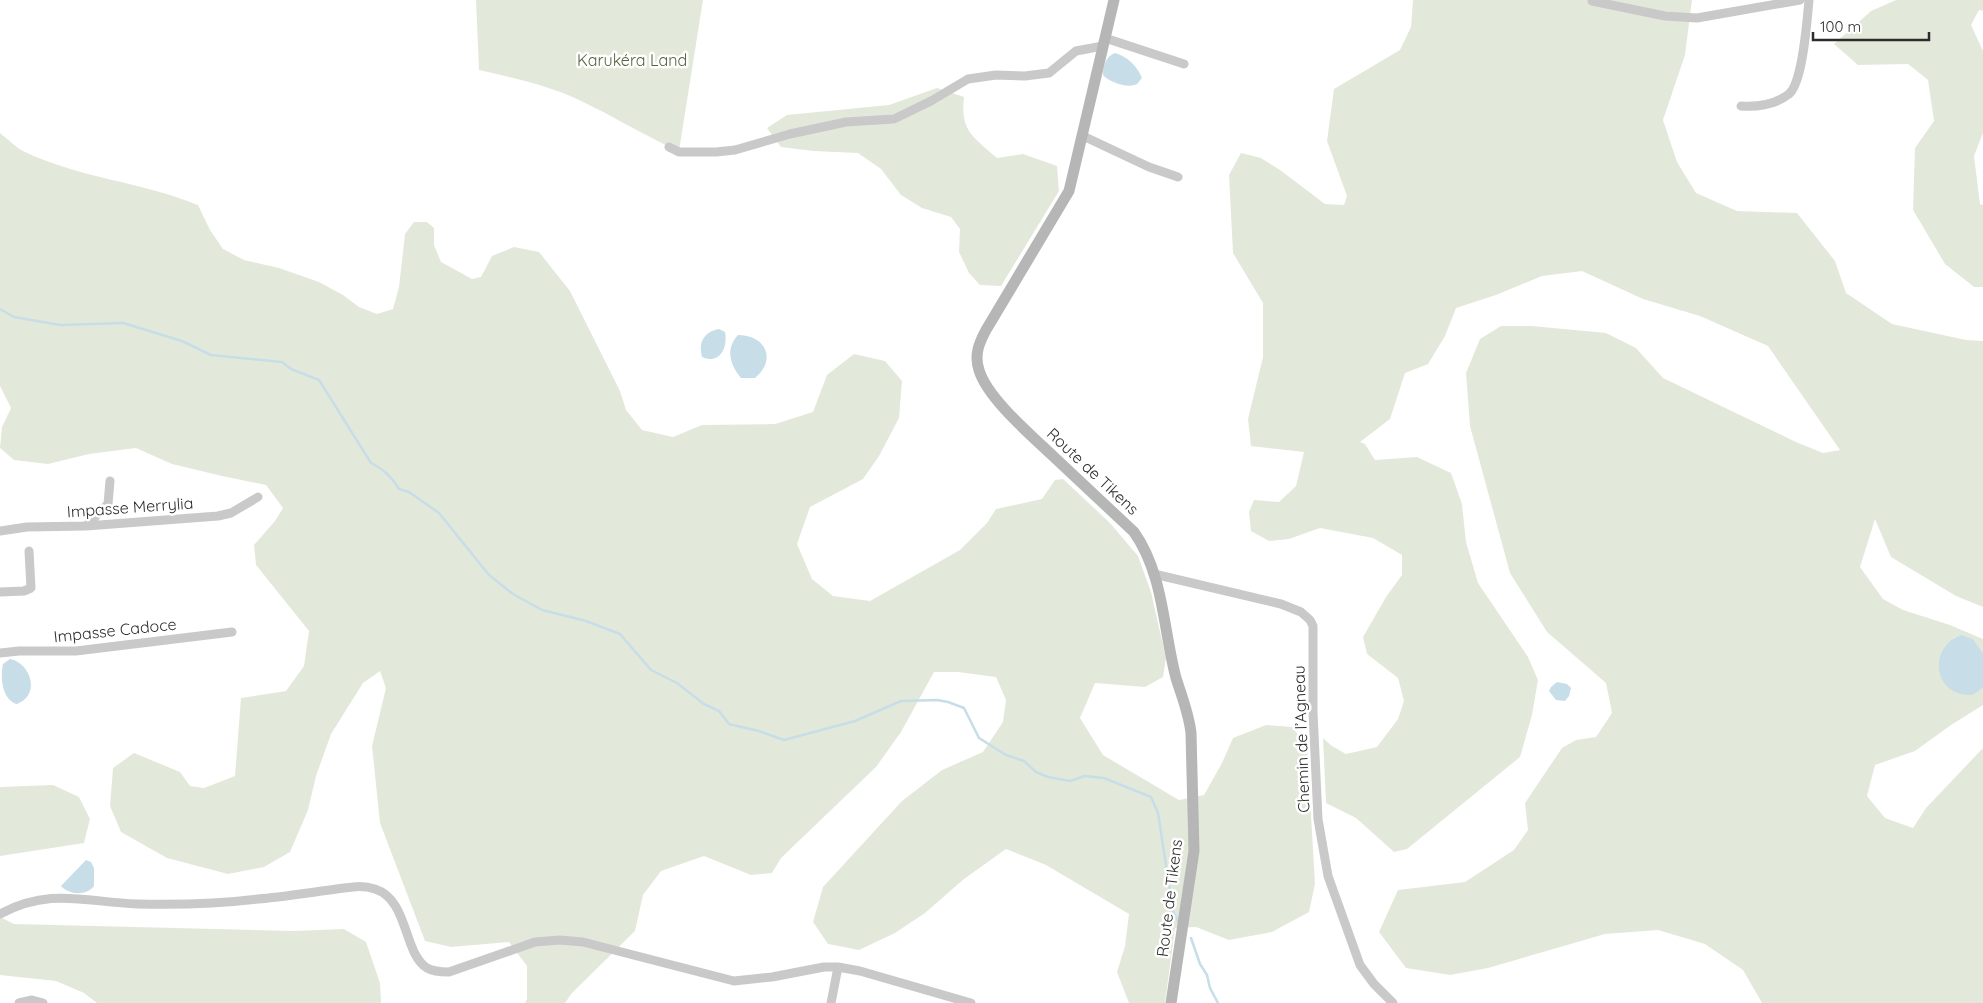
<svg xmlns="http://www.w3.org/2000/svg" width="1983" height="1003" font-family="Quicksand,sans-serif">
  <rect width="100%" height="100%" fill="#fff"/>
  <path fill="#e3e9da" d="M476,0h227l-24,151c-34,-15 -66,-35 -100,-51 -32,-15 -66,-22 -100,-30z
    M1413,0h279l-7,55 -22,65 14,42 19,31 41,18 60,2 38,48 11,32 46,31 74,16 17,1v266l-27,-11 -65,-39 -16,-38 -15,48 23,32 20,11 47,15 33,14v14l-10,-14 -18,-2 -11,12 36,41 3,-2v17l-32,20 -36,26 -40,14 -8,31 18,22 28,10 13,-20 57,-60v255h-221l-19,-33 -38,-26 -47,-14 -53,4 -117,34 -38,7 -44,-7 -27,-36 19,-42 67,-8 49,-32 14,-20 -3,-27 37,-55 14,-8 20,-3 16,-24 -6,-30 -59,-51 -37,-59 -40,-147 -4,-53 14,-34 21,-13h31l74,7 30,15 27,30 133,64 27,11 17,-3 -72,-104 -68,-30 -57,-17 -61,-28 -40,5 -46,19 -40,13 -11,28 -17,28 -23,9 -15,46 -30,23 5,2 10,16 42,-3 34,16 11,31 4,38 12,41 50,74 10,23 -6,35 -12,42 -113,92 -13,3 -38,-34 -30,-15 -3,-65 9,8 14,8 31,-7 21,-28 6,-18 -6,-23 -31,-24 -4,-17 23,-40 16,-22v-20l-29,-17 -53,-10 -31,11 -20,2 -18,-10 -2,-19 5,-12 25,2 17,-16 8,-34 -53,-6 -3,-27 15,-62v-54l-30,-50 -4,-78 12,-22 20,5 19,12 45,34 19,1 3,-9 -20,-55 7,-52 66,-39 11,-23z
    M1896,0h87v11l-4,-1 -8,15 12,26v82l-9,23 6,48 3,1v82h-9l-29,-23 -32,-54 2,-62 19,-27 -6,-41 -20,-16 -50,1 -24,-21 37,-33z
    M937,88l27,9c-4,35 10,40 33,61l26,-4 34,12 2,25 -58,95 -21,-1 -11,-12 -10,-21 1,-23 -9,-12 -29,-9 -21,-13 -20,-26 -23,-16 -45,-2 -32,-4 -14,-19 20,-13 102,-10z
    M0,133c8,6 16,15 25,19 55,26 117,30 173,53l12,25 13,19 21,11 35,8 40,14 24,13 16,12 18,7 16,-5 6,-22 6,-53 9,-12h13l7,6v17l7,17 31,17 9,-2 11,-21 22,-9 25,5 31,39 50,100 6,19 16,20 31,7 29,-12 73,-1 38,-12 14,-37 27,-21 31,7 17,20 -3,37 -20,38 -16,23 -53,28 -13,37 15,35 21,17 37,5 90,-51 27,-27 9,-14 46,-10 13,-19 8,-1 47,44 28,33 13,36 15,66 -3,19 -18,10 -50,-4 -15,35 23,37 76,45 25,-5 18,-32 11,-25 33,-13 26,2 15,19 8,138 -6,28 -37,20 -43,8 -33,-13 -21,1 -10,75h-36l-12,-31 8,-26 4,-32 -83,-49 -40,-16 -42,30 -39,34 -30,20 -36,17 -31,-6 -15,-22 10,-35 79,-86 40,-31 41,-18 20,-30 3,-22 -10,-23 -38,-5h-24l-33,60 -25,35 -95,91 -9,15 -21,2 -47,-19 -43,15 -18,24 -8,36 -63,62 -7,10h-40l2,-4v-33l-18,-24 -58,5 -26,-6 -45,-118 -8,-77 14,-58 -6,-17 -17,12 -32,51 -15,42 -8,34 -18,42 -26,15 -36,7 -61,-16 -46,-26 -11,-26 3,-38 21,-15 46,19 10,14 14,2 31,-12 6,-78 45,-7 18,-25 5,-35 -53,-66 -2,-20 21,-24 8,-13 -17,-23 -44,-9 -50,-12 -36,-16 -47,6 -41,10 -34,-4 -14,-12 2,-21 9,-19 -11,-22z
    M53,785l26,12 11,22 -6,24 -84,13v-69z
    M0,917l14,7 279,7 51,-2 22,13 14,41 1,20h-284l-13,-10 -28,-12 -56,-6z"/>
  <path fill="#c7dde8" d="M1115,53c12,3 23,14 27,25 -2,2 -3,4 -5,6 -9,5 -28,-2 -34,-9 0,-9 3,-19 12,-22z
    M719,329l6,3c3,16 -5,33 -23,25 -4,-15 2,-25 17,-28z
    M738,335c28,0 39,25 17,43h-14c-11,-13 -16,-29 -3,-43z
    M1961,635l12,4 10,14v35l-11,7c-40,2 -44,-49 -11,-60z
    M10,659c21,4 31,36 7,45 -15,-4 -17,-27 -14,-40z
    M1557,682l10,2 4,4 -2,8 -4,5 -9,-1 -7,-9 2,-4z
    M86,860l5,2 3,6v18c-8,10 -25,9 -33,0z"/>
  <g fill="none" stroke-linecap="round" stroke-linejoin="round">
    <path stroke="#c7dde8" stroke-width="2.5" d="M0,309l14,8 46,8 63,-2 59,18 29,14 71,7 9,7 28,11 52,83c13,7 20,13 28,26l10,3 30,21 50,62 24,19 29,16 44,11 34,13 31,36 26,13 27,21 15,7 10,13 30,7 25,9 71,-19 46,-20 36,-1 11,2 16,6 15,30 27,17 18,6 12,11 12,5 22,4 15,-5 19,2 47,19 7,16 15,98 5,10
      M1191,938l9,26 7,11 3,13 8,15"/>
    <path stroke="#c9c9c9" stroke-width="9" d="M1592,1l73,15 32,2 103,-18
      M1105,38l79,26
      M1741,106c16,1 34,-1 48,-12 14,-12 18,-74 20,-94
      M1083,136l66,31 29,10
      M669,147l10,5h37l19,-2 55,-16 56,-12 48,-3 37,-18 37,-22 28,-4 29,1 24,-3 27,-22 27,-5
      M86,526l22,-22 2,-23
      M0,531l27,-4 59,-1 132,-10 13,-3 27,-16
      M1154,574l127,30 20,8 9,8 3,6v86l5,107 10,57 32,89 14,19 19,19
      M0,592l24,-1 7,-3 -2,-37
      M0,653l19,-2h57l156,-19
      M0,914c50,-27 85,-12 137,-10 41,1 81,0 121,-5 24,-2 48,-6 72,-9 15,-2 30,-6 45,-1 34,11 28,64 52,79 7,4 15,4 22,4l86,-30 25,-2 23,2 151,39 38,-4 52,-10h14l22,4 111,32
      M19,1003l13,-3 11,3
      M831,1003l7,-36"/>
    <path stroke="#b6b6b6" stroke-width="11" d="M1114,0l-45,191 -83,139c-7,13 -12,25 -7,40 8,28 53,66 74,86 27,25 54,51 81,76 30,43 29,97 42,146 6,19 13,36 15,55l3,118 -23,152"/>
  </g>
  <g text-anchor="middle" stroke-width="5" stroke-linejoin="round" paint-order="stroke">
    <g font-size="16" fill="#51643c" stroke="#fff">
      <text x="632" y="66">Karukéra Land</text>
    </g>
    <g font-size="16" fill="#2c2c2c" stroke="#fff">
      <text transform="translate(1093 471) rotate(43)" y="6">Route de Tikens</text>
      <text transform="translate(130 507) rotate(-4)" y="6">Impasse Merrylia</text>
      <text transform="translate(115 630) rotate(-6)" y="6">Impasse Cadoce</text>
      <text transform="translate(1301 739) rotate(-92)" y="6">Chemin de l’Agneau</text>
      <text transform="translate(1169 898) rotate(-83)" y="6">Route de Tikens</text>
    </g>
  </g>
  <path d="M1813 32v8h116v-8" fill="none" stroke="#2c2c2c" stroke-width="2.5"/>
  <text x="1820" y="32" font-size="15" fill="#2c2c2c" stroke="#ffffff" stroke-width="4" paint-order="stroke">100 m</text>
</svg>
